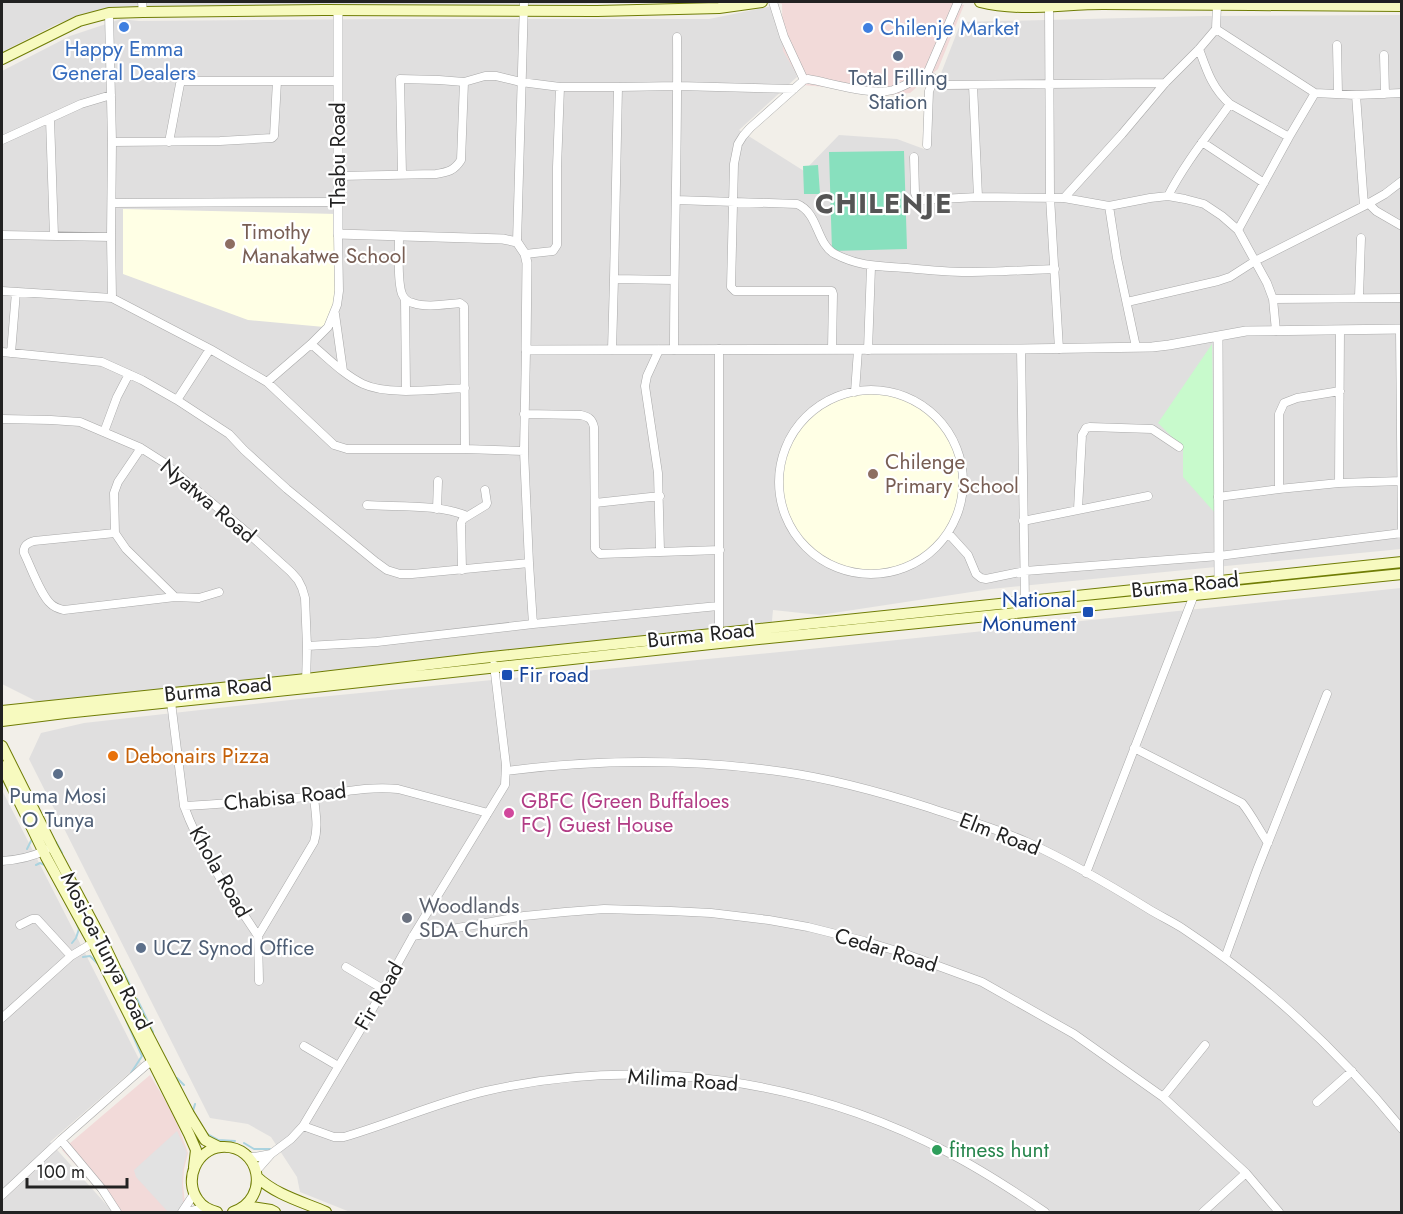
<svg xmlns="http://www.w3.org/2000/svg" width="1403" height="1214" font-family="Jost,sans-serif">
  <rect width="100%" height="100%" fill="#f2efe9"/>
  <path fill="#e0dfdf" d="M2,2h728l-602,7 -36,3 -35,12 -55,28z
    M773,6l24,71 -58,53 65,41 35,-36 58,4 27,10 4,-61 12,-12 21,-54 245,-6 195,-1v534l-410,40 -171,26 -47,-5 -2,21 -733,71 -36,-18v-613l68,-35 51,-17 18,2 253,-2h317z
    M1401,588v624h-1051l-50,-20 -3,-15 -26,-40 -23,-13 -38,-6 -181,-359 12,-26 43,-10 215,-24 501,-49z
    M2,790l139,273 -91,79 63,70h-111z"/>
  <path fill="#f2dad9" d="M776,2h173l15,3 -26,64 -28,24 -32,3 -42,-8 -33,-3 -20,-34 -1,-47z
    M150,1075l24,40 14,38 -4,16 -1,15 2,20 -5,8h-61l-57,-62z"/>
  <path fill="#ffffe5" d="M123,209l214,5v84l-13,29 -76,-7 -125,-46z
    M864,391l26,1 31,10 25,20 14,36 4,26 -3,27 -11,24 -18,18 -16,11 -26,10h-32l-29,-10 -21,-11 -19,-26 -7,-36 2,-27 11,-31 24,-28 15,-7z"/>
  <path fill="#c8facc" d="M1212,344l3,169 -32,-36v-29l-25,-25z"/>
  <path fill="#88e0be" d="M904,151l3,98 -75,2 -3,-99z
    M818,165l2,29h-16l-1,-28z"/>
  <path fill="#e2e2e2" d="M177,1131l10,22 -4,15 -1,17 1,18 -5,9h-10l-32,-35 -2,-7z"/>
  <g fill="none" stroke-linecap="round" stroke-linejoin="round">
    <path stroke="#aad3df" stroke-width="2" d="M2,777l4,9
      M56,842l6,11
      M27,849l5,-10
      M36,865l4,-2 7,3
      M72,943l4,-5 3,-9 -3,-7
      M83,957l7,-1 8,8
      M122,969l12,24
      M137,999l16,33
      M126,1020l16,36 -11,17
      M177,1078l7,7
      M193,1111l2,-7
      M207,1134l11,6 17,1
      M244,1143l10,6h16"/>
    <g stroke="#a9a9a9" stroke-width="9">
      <path id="minor" d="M142,2l1,10
        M773,2l11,35 20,43
        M1049,6l1,191 9,152
        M109,13l3,129 -1,95 1,61
        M1216,29l99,64 41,2 46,-2
        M1337,45l1,49
        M1199,49c8,22 13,39 31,55l59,33
        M1384,55l1,39
        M927,74l14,10 4,1 220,-2
        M973,85l5,112
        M1356,95l8,111 21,-12 17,-13
        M50,119l4,117
        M2,140l79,-36 30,-9
        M112,142l108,-1 52,-3 2,-2 3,-55
        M169,142l11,-58 3,-3h155
        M1202,142l62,41
        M927,145l2,-54 5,-11
        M914,157l1,36 2,5 5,2 56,-3 86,1 58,-64 43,-51 34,-34 17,-20 1,-24
        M402,174l-2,-95 39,1 25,2
        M339,176l97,-2c12,-2 18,-3 25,-14l3,-78 21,-6h11l25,6 39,5h58l60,-1 116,3
        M1168,196c17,-33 40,-61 62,-92
        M1064,198l45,8 8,52 19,89
        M676,200l121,4c22,9 19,40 38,50 25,13 45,12 72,14 20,2 40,4 60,4 29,0 59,-2 88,-3
        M112,203l227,-1
        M1368,203l8,8 26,15
        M1109,206l41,-8 18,-2 17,3 19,5 18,12 16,14 29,53 6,16 3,32
        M1238,230l51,-93 26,-44
        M2,235l109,2
        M399,237c0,15 -2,44 3,57 2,5 6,8 11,9 14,5 33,1 47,0l4,3 1,143
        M517,242l7,-240
        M525,254l28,-3 4,-6v-78l3,-80
        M614,279l4,-192
        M2,291l110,7 98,51 57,33 44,-38 17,-17 9,-22 2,-14 -1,-57
        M1359,297l2,-59
        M405,299l1,91
        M1273,299l129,-1
        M1127,302l91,-21 12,-4 25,-16 109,-55
        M335,314l8,57
        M1400,330l2,204
        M311,344c17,14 33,31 52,40 26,12 73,5 102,4
        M719,349v285
        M832,349l1,-55 -1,-3h-97l-4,-4 3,-123 4,-20 5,-8 7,-8 54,-48 4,-1c23,4 64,17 85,11 12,-4 23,-11 34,-16l31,-72
        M1021,349l4,253
        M526,350l-2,101 5,112 4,61
        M612,350l2,-71 60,1
        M659,350l-12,26 -2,10 13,87 2,78
        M674,350c0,-104 4,-209 3,-313
        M868,350l3,-83
        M2,352l100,10 40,18 35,20 52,34 15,16 43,39 89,73 11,8 13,4h12l117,-11
        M11,353l5,-61
        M267,382l67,63 13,4h118l59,2
        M779 482a92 92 0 1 1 184 0a92 92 0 1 1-184 0Z
        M855,392l3,-42
        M177,400l33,-51
        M524,414l57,1c8,2 11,4 13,12l1,122 5,5 120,-4
        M2,419l49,1 29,2 61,26 22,14 86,72 42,38 7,8 4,8 3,10 2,48 -1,38
        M104,432l13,-35 12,-23
        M141,448l-23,34 -4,11 1,40 11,16 49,48 24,1 20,-6
        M1339,483l1,-153
        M1279,489v-75l5,-11 13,-5 43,-7
        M1218,497l61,-8 60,-6 63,-2
        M595,503l65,-7
        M367,505c30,2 72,-1 100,11
        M437,509l1,-28
        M1078,509l4,-74 4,-7 4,-1 62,2 27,18
        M1023,521l125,-25
        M115,533l-81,8c-7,2 -11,5 -10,12 6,12 17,43 27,51 4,4 9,5 13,6l111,-13
        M948,533l20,22 8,19 5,4 5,1 39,-8 194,-15 183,-23
        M462,570l-1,-47 2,-4 23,-14 1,-2 -2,-13
        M307,646l70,-4 156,-18 185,-18
        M171,702l13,104c17,47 47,89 74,130
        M1134,748l108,55c10,12 17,27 26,40
        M506,771c92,-12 187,-12 278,1 49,7 96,20 143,35 33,11 68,21 100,35 42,19 81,42 120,66 11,7 24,13 35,20 85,56 156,122 220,201
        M184,806c44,-3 88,-5 131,-10 28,-4 55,-10 83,-7l90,24
        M2,861c15,-1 30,-4 44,-11
        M1086,873l108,-278
        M20,925l12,-6h5l34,37
        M413,936l111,-20 41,-4 39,-3 67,2 40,2 58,7 39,7 56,14 36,11 82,30 92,52 89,63 83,76 33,39
        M1225,958l32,-88 70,-176
        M346,967l37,22
        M259,981l-1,-45 56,-94c5,-15 1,-31 0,-46
        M2,1018l69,-62 25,-15
        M304,1046l34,20
        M1163,1097l42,-52
        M1317,1102l35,-31
        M303,1126l31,11h10c48,-14 94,-35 142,-46 157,-36 321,-12 463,62 33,17 65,38 96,59
        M61,1140l41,49 15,23
        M247,1156l7,1 17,-3
        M256,1171l15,-17 20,-15 12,-13 65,-109 45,-81 92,-151 1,-20 -12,-100
        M2,1195l59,-55 84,-74 10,-7
        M182,1212l12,-18
        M187,1212l13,-3 9,1
        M1203,1212l43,-39"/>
    </g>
    <g stroke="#a9a9a9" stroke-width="10">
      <path id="tertiary" d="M338,11v223l165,5 14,3 8,12 2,9 -1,87 495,-1 131,-2 17,-2 77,-14 156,-2
        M1218,337l1,250"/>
    </g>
    <g stroke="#707d05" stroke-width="12">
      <path id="secondary" d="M980,2c39,10 83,2 123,2 100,1 199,1 299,2
        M2,59l77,-38 30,-8 34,-1 180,-2 274,1 122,-3 43,-6
        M2,711l304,-32 176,-21 920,-96
        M2,721l63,-8 241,-25 414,-45 682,-69
        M2,746l50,100 49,92 37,78 51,98 16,26 14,7
        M2,766l44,91 47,86 96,191 7,16 -2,17
        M257,1177c19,18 46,25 69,35
        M245,1206l26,4 4,2
        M217,1212c-8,-2 -15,-6 -19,-12 -15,-20 -1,-51 23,-53 40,-3 50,52 12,65"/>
    </g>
    <use href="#minor" stroke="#fff" stroke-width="8"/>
    <use href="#tertiary" stroke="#fff" stroke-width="9"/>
    <use href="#secondary" stroke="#f7fabf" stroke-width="10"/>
  </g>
  <g fill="#3f7fe0" stroke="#fff" stroke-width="2">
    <circle cx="124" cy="27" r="6"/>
    <circle cx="868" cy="28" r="6"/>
  </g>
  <g fill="#5c6f8a" stroke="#fff" stroke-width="2">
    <circle cx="898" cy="56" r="6"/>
    <circle cx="58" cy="774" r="6"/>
    <circle cx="141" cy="948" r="6"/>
  </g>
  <g fill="#8d6e63" stroke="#fff" stroke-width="2">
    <circle cx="230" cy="244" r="6"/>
    <circle cx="873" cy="474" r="6"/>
  </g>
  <g fill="#1a4fb4" stroke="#fff" stroke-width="2">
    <rect x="1082" y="606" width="12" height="12" rx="3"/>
    <rect x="501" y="669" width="12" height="12" rx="3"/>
  </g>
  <circle fill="#e8710a" stroke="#fff" stroke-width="2" cx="113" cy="756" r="6"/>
  <circle fill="#d1479c" stroke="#fff" stroke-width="2" cx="509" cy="813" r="6"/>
  <circle fill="#6b7280" stroke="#fff" stroke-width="2" cx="407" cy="918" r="6"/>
  <circle fill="#2e9e5b" stroke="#fff" stroke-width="2" cx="937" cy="1150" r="6"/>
  <g text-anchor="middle" stroke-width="4.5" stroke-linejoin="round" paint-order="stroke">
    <g font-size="21" fill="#366cbe" stroke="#fff" text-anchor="start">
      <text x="880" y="35">Chilenje Market</text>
      <text x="124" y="56" text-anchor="middle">Happy Emma<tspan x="124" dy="24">General Dealers</tspan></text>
    </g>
    <g font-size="21" fill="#4e5e75" stroke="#fff">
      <text x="898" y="85">Total Filling<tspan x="898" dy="24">Station</tspan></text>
      <text x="58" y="803">Puma Mosi<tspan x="58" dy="24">O Tunya</tspan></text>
      <text x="153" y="955" text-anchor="start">UCZ Synod Office</text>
    </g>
    <g font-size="21" fill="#222" stroke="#fff">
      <text transform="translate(338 155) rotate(-90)" y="7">Thabu Road</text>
      <text transform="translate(208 501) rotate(40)" y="7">Nyatwa Road</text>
      <text transform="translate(1185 585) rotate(-6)" y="7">Burma Road</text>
      <text transform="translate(701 635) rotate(-6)" y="7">Burma Road</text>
      <text transform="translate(218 689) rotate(-6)" y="7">Burma Road</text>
      <text transform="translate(285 797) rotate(-6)" y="7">Chabisa Road</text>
      <text transform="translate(1000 834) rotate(21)" y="7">Elm Road</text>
      <text transform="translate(220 872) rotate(60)" y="7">Khola Road</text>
      <text transform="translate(886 950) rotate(17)" y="7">Cedar Road</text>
      <text transform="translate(106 951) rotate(63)" y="7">Mosi-oa-Tunya Road</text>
      <text transform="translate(379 996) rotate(-60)" y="7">Fir Road</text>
      <text transform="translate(683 1080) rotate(4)" y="7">Milima Road</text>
    </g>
    <g font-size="21" fill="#785e54" stroke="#fff" text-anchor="start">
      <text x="242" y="239">Timothy<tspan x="242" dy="24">Manakatwe School</tspan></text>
      <text x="885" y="469">Chilenge<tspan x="885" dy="24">Primary School</tspan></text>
    </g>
    <g font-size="21" fill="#164399" stroke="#fff" text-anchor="end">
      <text x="1076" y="607">National<tspan x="1076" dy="24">Monument</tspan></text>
      <text x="519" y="682" text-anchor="start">Fir road</text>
    </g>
    <g font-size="21" fill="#c56008" stroke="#fff" text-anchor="start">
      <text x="125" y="763">Debonairs Pizza</text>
    </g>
    <g font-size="21" fill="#b23c85" stroke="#fff" text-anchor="start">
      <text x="521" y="808">GBFC (Green Buffaloes<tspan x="521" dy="24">FC) Guest House</tspan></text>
    </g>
    <g font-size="21" fill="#5b616d" stroke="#fff" text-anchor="start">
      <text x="419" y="913">Woodlands<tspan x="419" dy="24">SDA Church</tspan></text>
    </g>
    <g font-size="21" fill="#27864d" stroke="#fff" text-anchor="start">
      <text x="949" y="1157">fitness hunt</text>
    </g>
    <g font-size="27" font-weight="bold" letter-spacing="1.5" fill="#555" stroke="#fff">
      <text x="884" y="213">CHILENJE</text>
    </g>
  </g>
  <rect width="1403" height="1214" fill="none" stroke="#222222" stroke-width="6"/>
  <path d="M27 1178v9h100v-9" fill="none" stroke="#222222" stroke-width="3"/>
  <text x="36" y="1178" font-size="18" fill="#222222" stroke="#ffffff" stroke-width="4.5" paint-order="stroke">100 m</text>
</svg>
